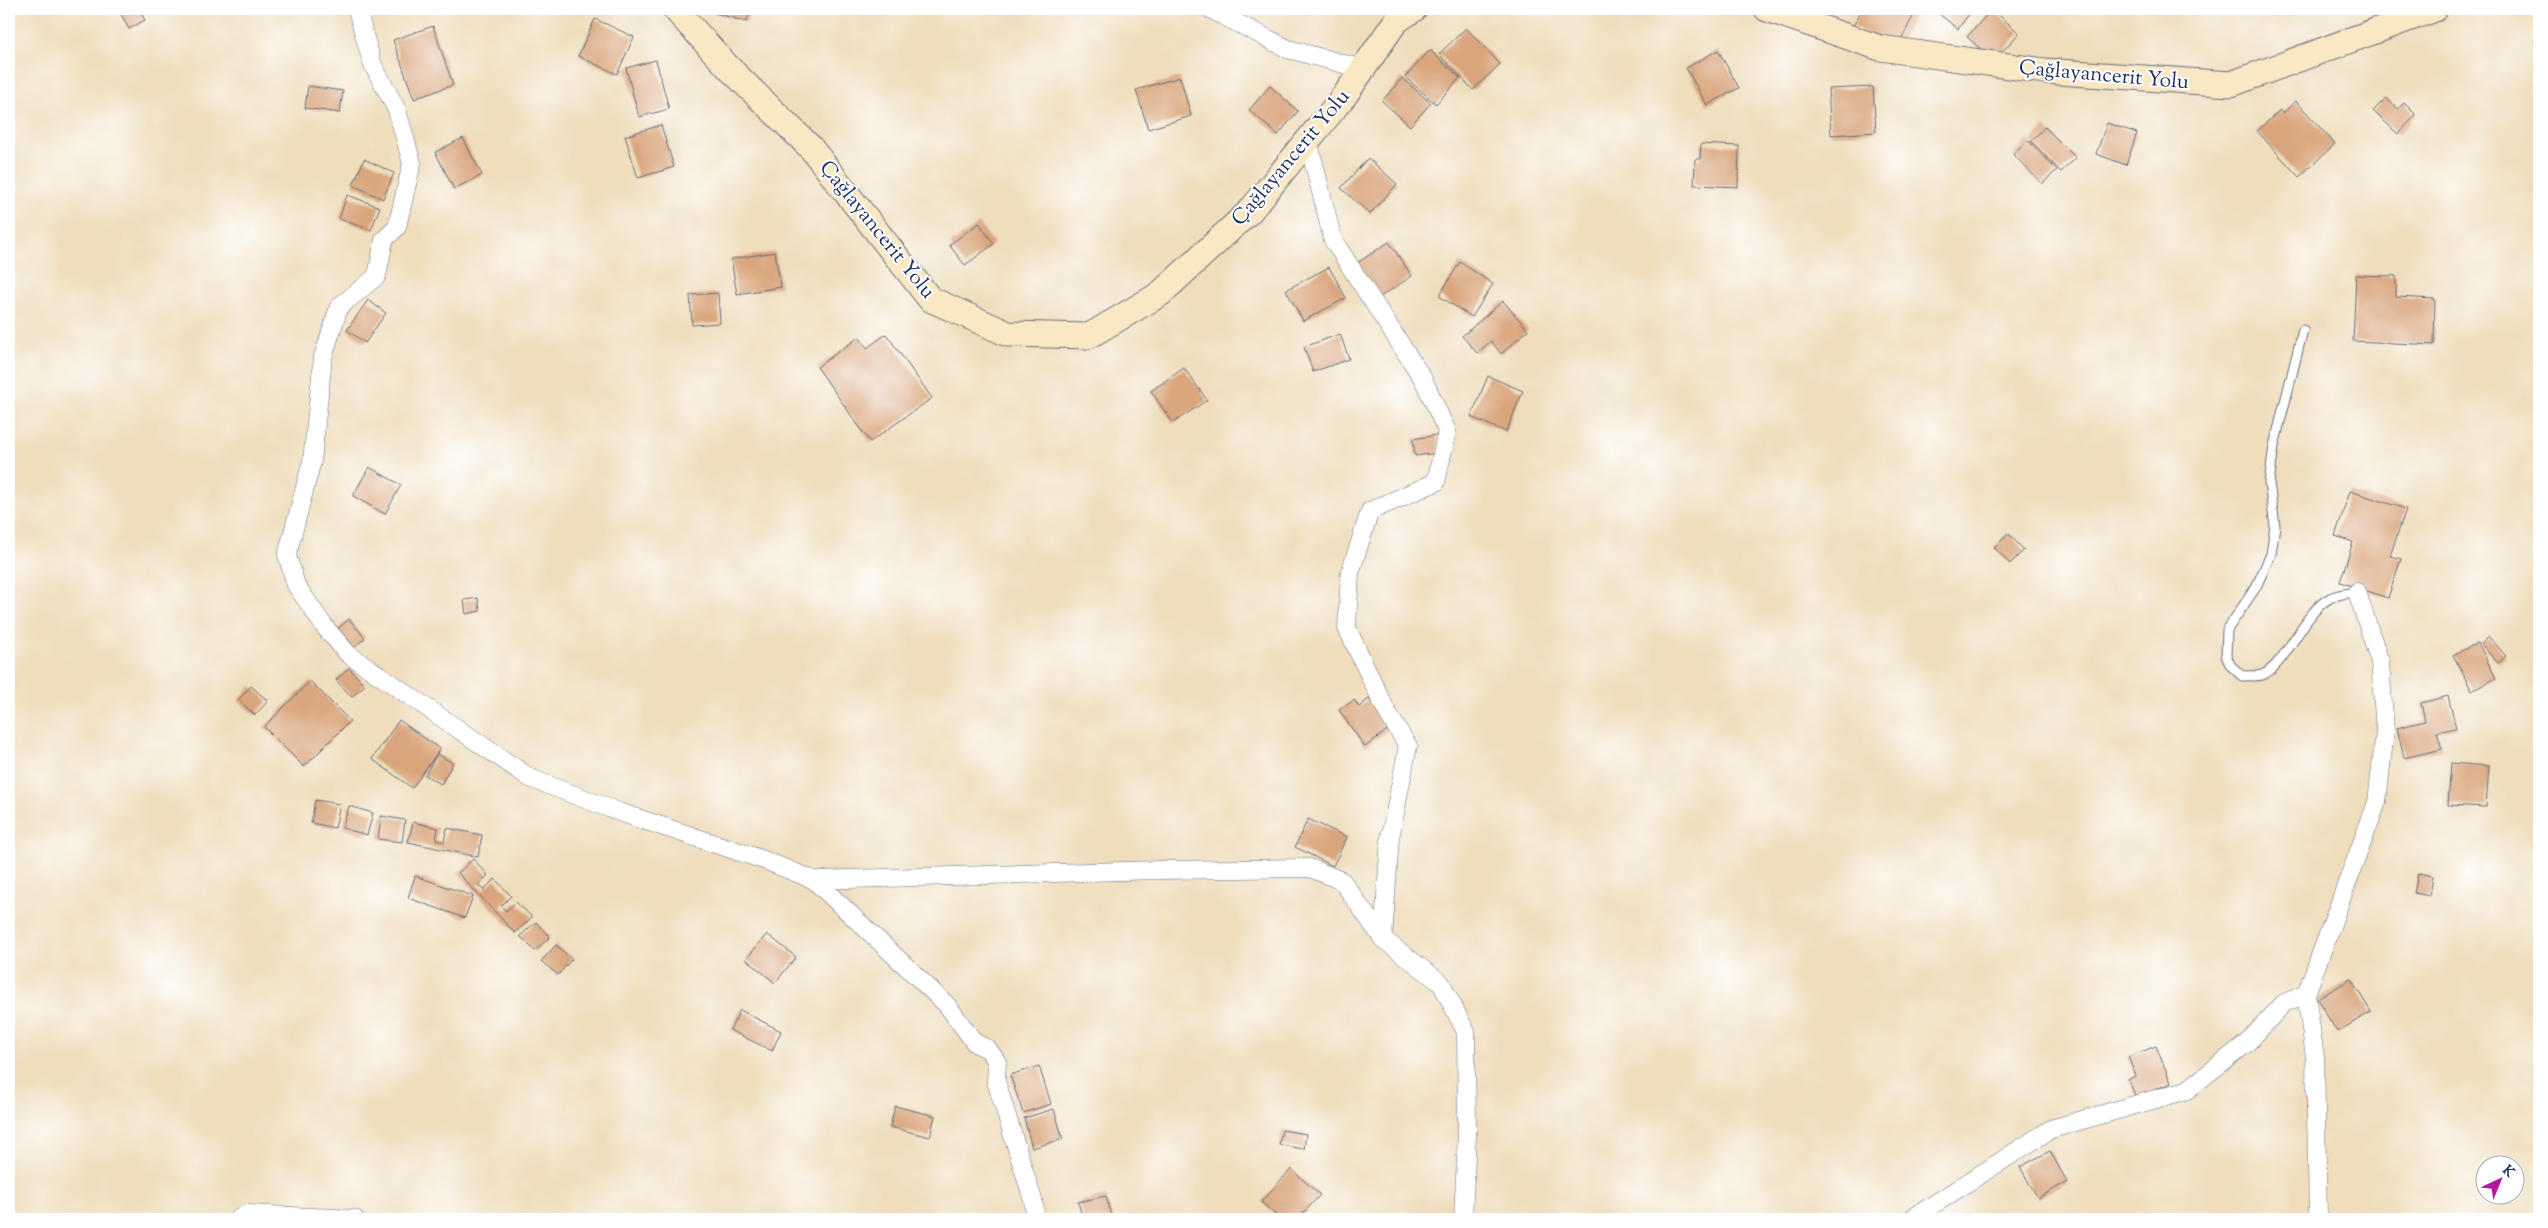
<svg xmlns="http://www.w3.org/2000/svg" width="2548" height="1228" font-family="'Sorts Mill Goudy',serif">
  <rect width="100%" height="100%" fill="#fff"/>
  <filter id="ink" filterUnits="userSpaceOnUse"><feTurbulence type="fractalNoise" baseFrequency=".02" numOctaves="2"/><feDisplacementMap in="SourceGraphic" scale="10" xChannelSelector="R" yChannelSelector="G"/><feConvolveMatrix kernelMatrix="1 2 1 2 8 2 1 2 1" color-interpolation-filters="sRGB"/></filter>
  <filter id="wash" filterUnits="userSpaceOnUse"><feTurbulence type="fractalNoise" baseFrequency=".0096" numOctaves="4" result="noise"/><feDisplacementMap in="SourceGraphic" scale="20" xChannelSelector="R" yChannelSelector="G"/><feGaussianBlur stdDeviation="1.12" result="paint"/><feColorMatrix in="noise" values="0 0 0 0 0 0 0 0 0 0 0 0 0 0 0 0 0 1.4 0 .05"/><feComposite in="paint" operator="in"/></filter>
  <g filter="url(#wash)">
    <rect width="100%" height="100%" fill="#efddbc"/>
    <g id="blocks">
      <path fill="#d9a57c" d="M118,9h21l6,11 -16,9z
        M712,9h38l-3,13 -36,-10z
        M1862,9h55l-21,40 -43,-23z
        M1933,9h40l-15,20z
        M1992,9l27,24 -25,28 -27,-24z
        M595,19l39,18 -17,37 -39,-18z
        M433,26l20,59 -39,14 -21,-59z
        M1466,28l34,36 -27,26 -34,-36z
        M2539,39v16l-5,-14z
        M1430,50l30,28 -24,26 -31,-27z
        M1718,50l21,38 -32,17 -21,-37z
        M656,60l13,49 -30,8 -13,-49z
        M1180,77l11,39 -43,13 -12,-39z
        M1402,78l29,25 -21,23 -28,-25z
        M308,86l35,5 -3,22 -35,-5z
        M1270,86l28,25 -20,24 -29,-25z
        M1873,87l3,45 -45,3 -3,-46z
        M2386,98l12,11 6,-6 12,12 -18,19 -25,-23z
        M2296,101l39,43 -36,33 -42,-46 23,-21 3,3z
        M2107,123l30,10 -11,32 -30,-11z
        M661,125l13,42 -36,11 -13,-42z
        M2045,127l31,31 -15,14 -30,-31z
        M463,138l19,37 -28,14 -19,-37z
        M2028,140l29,30 -15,14 -29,-30z
        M1701,144l38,2 -1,41 -44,-2 1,-26h5z
        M1368,158l29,26 -27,30 -29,-26z
        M364,159l30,14 -11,26 -30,-14z
        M347,195l33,12 -9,23 -32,-11z
        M979,223l15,21 -29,21 -16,-20z
        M1389,242l23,34 -35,23 -23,-34z
        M775,252l6,35 -44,7 -6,-35z
        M1460,262l33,22 -21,33 -33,-21z
        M1329,267l17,31 -43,23 -17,-31z
        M2356,275l40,1v21l39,2 -1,46 -81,-4z
        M718,293l2,30 -28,2 -2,-30z
        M368,300l18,13 -21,30 -18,-13z
        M1503,301l25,29 -27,24 -10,-13 -14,12 -15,-17z
        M886,334l46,64 -62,44 -53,-75 42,-30 8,11z
        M1340,334l9,25 -36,13 -9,-25z
        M1184,368l23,32 -34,23 -22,-32z
        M1488,376l35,15 -17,41 -35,-15z
        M1437,435l2,18 -24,3 -2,-17z
        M369,467l32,18 -16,29 -32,-18z
        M2350,491l56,18 -16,47 11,3 -13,39 -48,-16 13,-40 -18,-6z
        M2008,533l16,17 -14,14 -16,-17z
        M478,598l2,13 -14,3 -2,-14z
        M349,619l16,19 -16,14 -17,-18z
        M2489,637l17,19 -8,7 -17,-19z
        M2478,643l18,35 -24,13 -19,-36z
        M349,668l16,17 -13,12 -16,-17z
        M310,681l40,40 -46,46 -40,-40z
        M251,686l17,15 -13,14 -17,-15z
        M2448,696l8,32 -19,4 5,17 -38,9 -7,-30 28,-7 -4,-18z
        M1369,699l21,29 -25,19 -26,-37 15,-10 5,7z
        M399,720l41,29 -28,39 -40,-29z
        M437,754l16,9 -12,21 -16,-9z
        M2451,763l38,3 -3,41 -38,-2z
        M315,800l25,4 -5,24 -24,-5z
        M349,806l24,7 -6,22 -25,-7z
        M381,816l24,4 -3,22 -24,-3z
        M1308,819l39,18 -14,29 -38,-19z
        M413,822l25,6 -2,12 8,2 3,-14 35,7 -4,22 -70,-15z
        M473,859l15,16 -10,10 5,5 12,-11 16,17 -10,10 5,5 10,-9 16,15 -17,16 -57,-60z
        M2418,873l15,3 -3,20 -16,-3z
        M415,876l58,20 -8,22 -57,-20z
        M536,922l14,15 -15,14 -15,-15z
        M767,934l29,23 -21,26 -29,-24z
        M556,945l16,14 -14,16 -17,-14z
        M2351,979l20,33 -34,20 -20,-33z
        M740,1010l41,21 -9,20 -42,-21z
        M2156,1046l15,37 -35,14 -8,-18 8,-3 -8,-19z
        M1039,1066l12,38 -28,9 -13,-38z
        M895,1106l40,10 -5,21 -40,-10z
        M1054,1109l9,30 -31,9 -8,-30z
        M1282,1130l24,4 -2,15 -25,-4z
        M2050,1151l17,31 -29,16 -18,-31z
        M1291,1169l29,26 -22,24h-18l-19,-17z
        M1106,1196l6,23h-29l-5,-17z"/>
    </g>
  </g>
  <g filter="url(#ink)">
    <use href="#blocks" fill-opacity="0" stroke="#656c7f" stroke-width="1"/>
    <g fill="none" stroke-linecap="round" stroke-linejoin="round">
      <g stroke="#656c7f" stroke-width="11">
        <path id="lane" d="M2303,330l-29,116 -5,37 6,43 -4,28 -15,33 -29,43 -1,26 5,10 11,10c6,-1 14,1 20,-1 24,-9 41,-63 68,-77 7,-4 19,-5 27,-6"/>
      </g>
      <g stroke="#656c7f" stroke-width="19">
        <path id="street" d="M357,9l15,54 25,47 15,53 -15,64 -13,13 -7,36 -38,31 -16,50 -11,104 -25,94 9,30 28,41 24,28 182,124 89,34 145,48 50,20 133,125 28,38 13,6 9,13 -1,19 37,119 3,19
          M1210,9l78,40 75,20
          M1308,140l25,100 90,139 24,52 -11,51 -66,29 -20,62 -3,55 40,84 21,34 -18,92 -7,101
          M814,880l344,-10 152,-2 32,13 41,58 58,44 25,49 1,103 -4,84
          M238,1219l9,-5 108,5
          M1911,1219l140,-90 136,-39 60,-47 37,-40 22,-9
          M2318,1219l-3,-162 -9,-63 71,-192 8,-71 -5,-69 -23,-70"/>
      </g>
      <g stroke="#656c7f" stroke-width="27">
        <path id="secondary" d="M675,9l53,58 83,81 119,151 78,35 81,2 71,-42 90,-83 95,-116 51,-74 18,-12
          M1767,9l113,39 165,23 186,13 204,-75"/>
      </g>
      <use href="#lane" stroke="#fff" stroke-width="9"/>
      <use href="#street" stroke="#fff" stroke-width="18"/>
      <use href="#secondary" stroke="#fae7c3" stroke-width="25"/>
    </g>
  </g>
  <g text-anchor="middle" stroke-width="4" stroke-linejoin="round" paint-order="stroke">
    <g font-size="21" fill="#1b2f5e" stroke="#fff">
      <text transform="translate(2104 74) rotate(5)" y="7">Çağlayancerit Yolu</text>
      <text transform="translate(1290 157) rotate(-50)" y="7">Çağlayancerit Yolu</text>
      <text transform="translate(878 229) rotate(51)" y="7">Çağlayancerit Yolu</text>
    </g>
  </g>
  <rect width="2548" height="1228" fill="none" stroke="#fff" stroke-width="30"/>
  <g transform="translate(2500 1180) rotate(44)"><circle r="24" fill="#ffffff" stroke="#a4acbf"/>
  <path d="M0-4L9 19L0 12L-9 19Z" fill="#b5179e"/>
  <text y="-8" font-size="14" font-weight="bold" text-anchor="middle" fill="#1b2f5e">K</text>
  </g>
</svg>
